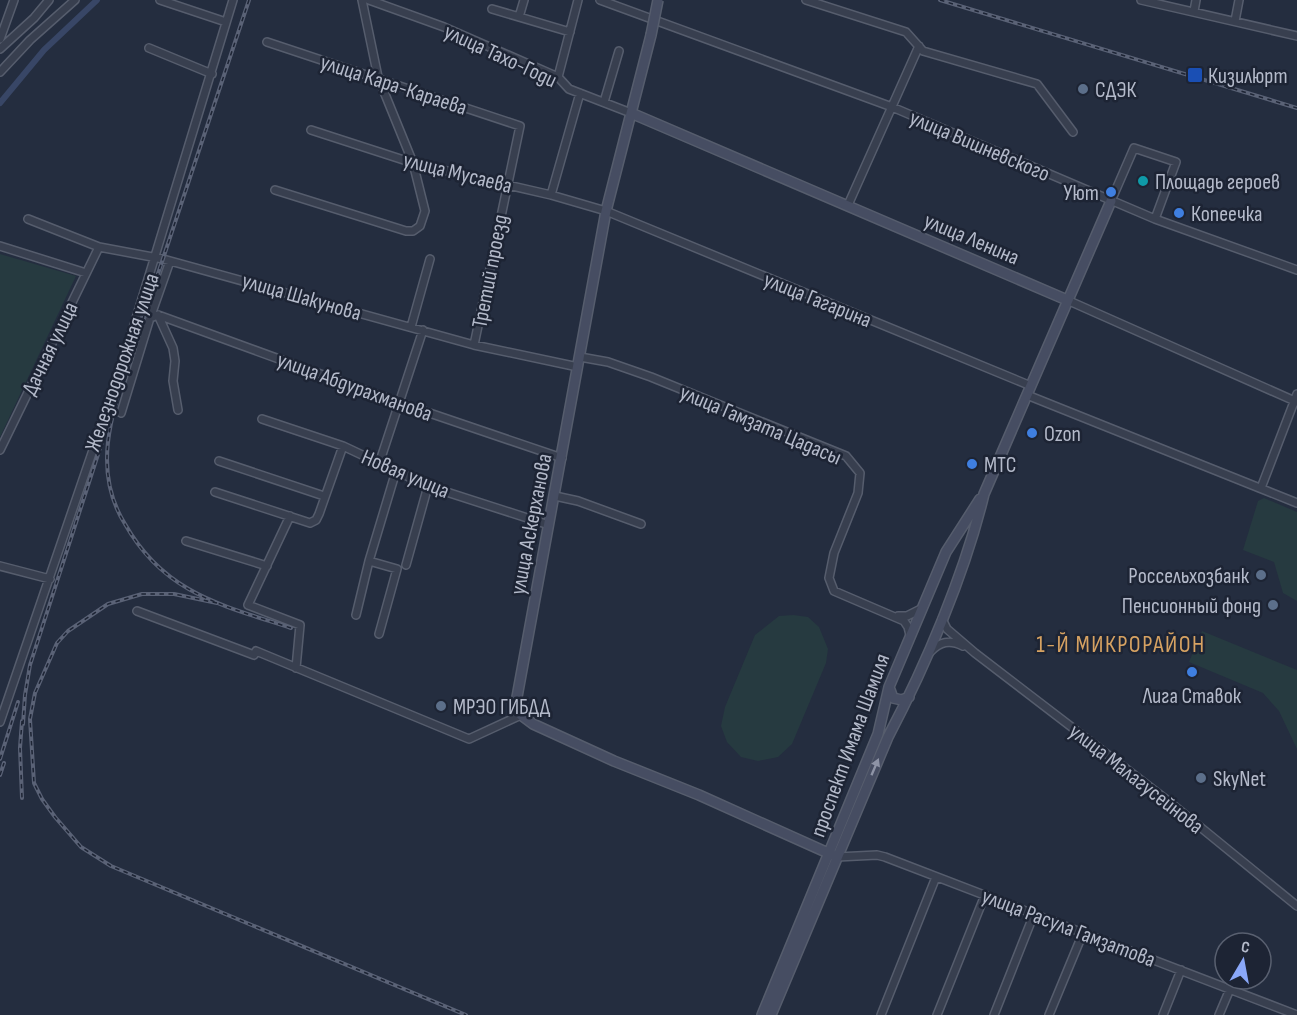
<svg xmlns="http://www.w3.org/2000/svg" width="1297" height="1015" font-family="'Sofia Sans Condensed',sans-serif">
  <rect width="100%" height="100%" fill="#242d3f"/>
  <path fill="#263a40" d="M0,254l76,22 -76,161z
    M1264,498l33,14v89l-14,-8 -9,-31 -31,-12 15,-49z
    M793,615l15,2 11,10 9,22 -2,14 -34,81 -14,13 -20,4 -17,-4 -14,-15 -6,-16 4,-19 30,-72 24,-19z
    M1202,631l95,39v79l-18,-38 -16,-18 -74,-31z"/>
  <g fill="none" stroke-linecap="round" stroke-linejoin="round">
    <path stroke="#384666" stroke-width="6" d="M0,103l44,-53 53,-50"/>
    <g stroke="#565d6d" stroke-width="10">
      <path id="street" d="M160,0l66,22
        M369,0l75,27 114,50 11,12 62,24
        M600,0l292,107 263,112 142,51
        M806,0l100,32 17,19 114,33 36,48
        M1141,0l156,36
        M492,9l78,23
        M1194,11l2,-11
        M519,17l5,-17
        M1235,21l4,-21
        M0,39l14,-39
        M267,42l253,84 -46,219
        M149,48l63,26
        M0,49l34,-31 15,-18
        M0,72l30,-32 45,-40
        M558,77l20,-77
        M604,102l15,-51
        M311,130l102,33 138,32 55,16 425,175
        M275,190l131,41h7l7,-5 5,-15 -12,-48 -35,-86 -16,-77
        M551,195l29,-102
        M1111,201l23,-53 42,14 -21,57
        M848,205l71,-159
        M28,219l71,28 64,12 311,86 104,22
        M0,246l86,27
        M1067,300l230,102
        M158,315l15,33 2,13 -2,20 5,29
        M150,318l8,-3 242,88 162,55
        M411,327l19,-68
        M580,357l28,5 43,15 195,79 14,17 -2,20 -24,60 -5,25 5,13 70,30 4,6 2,8
        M1027,395l270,108
        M121,413l29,-95 20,-57
        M262,419l81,27 85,40 121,39
        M0,450l99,-203
        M219,461l105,35
        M379,464l44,-134
        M1261,488l36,-94
        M215,492l95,31 6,-3 3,-6 24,-68
        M555,496l23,5 63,23
        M290,516l-42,89 52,20 -4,43
        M186,541l81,25
        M369,561l28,8 -18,65
        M406,565l22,-79
        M0,566l50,13
        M137,611l117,44 2,-4 213,88 52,-24
        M356,615l13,-54 27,-90
        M898,616h9l14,-7
        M942,619l5,10 28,24 197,151 125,102
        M930,652c10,-10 19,-13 33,-6
        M0,722l120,-351 113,-371
        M837,857l40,-2 8,2 412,158
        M881,1015l55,-138
        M937,1015l48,-120
        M994,1015l40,-101
        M1049,1015l34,-82
        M1163,1015l18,-45
        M1219,1015l11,-26"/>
    </g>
    <g stroke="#565d6d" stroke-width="12">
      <path id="secondary" d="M651,35l-45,176 -89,486v9l4,9 12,9 81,37 85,34 138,62
        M631,113l436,187
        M889,687l4,11 9,2 7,-3
        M762,1015l116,-281 11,-47 57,-135 34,-53
        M771,1015l117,-278c38,-72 77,-164 96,-243l127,-293"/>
    </g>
    <use href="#street" stroke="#383f4f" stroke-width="7"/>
    <use href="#secondary" stroke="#464d62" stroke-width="9"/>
    <g stroke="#5a6276" stroke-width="4">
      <path id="rail" d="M249,0l-130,391c-6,22 -12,45 -12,68 0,23 6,46 18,65 39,69 96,81 166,104
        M940,0l357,108
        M217,603l-43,-9h-32l-34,10 -40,27 -11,12 -22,50 -5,26 4,64 8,16 13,18 26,30 30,19 355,149
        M22,721l-2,27 2,50
        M23,724l2,-29 5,-30 73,-226
        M0,759l18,-57
        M0,775l4,-12"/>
    </g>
    <use href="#rail" stroke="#1d2434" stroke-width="1.5" stroke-dasharray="4.5" stroke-linecap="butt"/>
    <g stroke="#565d6d" stroke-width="12" stroke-linecap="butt">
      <path id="secondary-bridge" d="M651,35l7,-35"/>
    </g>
    <use href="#secondary-bridge" stroke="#464d62" stroke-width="9"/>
  </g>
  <defs><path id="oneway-solid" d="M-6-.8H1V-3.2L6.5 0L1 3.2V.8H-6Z" transform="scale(1.5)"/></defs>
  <use fill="#8e94a6" href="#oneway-solid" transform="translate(875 767) rotate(-67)"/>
  <rect fill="#1a4fb4" stroke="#1d2434" stroke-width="2" x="1187" y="67" width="16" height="16" rx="3"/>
  <g fill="#5c6f8a" stroke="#1d2434" stroke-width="2">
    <circle cx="1083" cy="89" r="6"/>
    <circle cx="1261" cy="575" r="6"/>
    <circle cx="1273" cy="605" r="6"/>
    <circle cx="441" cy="706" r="6"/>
    <circle cx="1201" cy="778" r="6"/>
  </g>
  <circle fill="#0f9aa8" stroke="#1d2434" stroke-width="2" cx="1143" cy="181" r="6"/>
  <g fill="#3f7fe0" stroke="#1d2434" stroke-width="2">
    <circle cx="1111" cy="192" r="6"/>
    <circle cx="1179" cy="213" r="6"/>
    <circle cx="1032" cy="433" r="6"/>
    <circle cx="972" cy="464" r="6"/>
    <circle cx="1192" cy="672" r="6"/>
  </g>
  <g text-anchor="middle" stroke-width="5" stroke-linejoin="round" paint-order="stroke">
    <g font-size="22" fill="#b4baca" stroke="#1d2434">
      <text transform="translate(501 55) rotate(25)" y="8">улица Тахо-Годи</text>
      <text transform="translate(394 84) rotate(18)" y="8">улица Кара-Караева</text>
      <text transform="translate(980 145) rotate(23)" y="8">улица Вишневского</text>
      <text transform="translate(458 172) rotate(14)" y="8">улица Мусаева</text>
      <text transform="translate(972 238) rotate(23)" y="8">улица Ленина</text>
      <text transform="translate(489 271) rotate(-79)" y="8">Третий проезд</text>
      <text transform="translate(302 296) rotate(16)" y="8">улица Шакунова</text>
      <text transform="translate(818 299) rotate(22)" y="8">улица Гагарина</text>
      <text transform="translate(49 348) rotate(-64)" y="8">Дачная улица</text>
      <text transform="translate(121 362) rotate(-71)" y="8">Железнодорожная улица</text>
      <text transform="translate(355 386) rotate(20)" y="8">улица Абдурахманова</text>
      <text transform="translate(761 424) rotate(23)" y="8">улица Гамзата Цадасы</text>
      <text transform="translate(406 473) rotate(23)" y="8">Новая улица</text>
      <text transform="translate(530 524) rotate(-79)" y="8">улица Аскерханова</text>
      <text transform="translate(849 745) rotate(-70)" y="8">проспект Имама Шамиля</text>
      <text transform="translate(1137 778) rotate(38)" y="8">улица Малагусейнова</text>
      <text transform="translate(1069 927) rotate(21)" y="8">улица Расула Гамзатова</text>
    </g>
    <g font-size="22" fill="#b4baca" stroke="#1d2434" text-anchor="start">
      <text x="1208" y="83">Кизилюрт</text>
      <text x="1095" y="97">СДЭК</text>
      <text x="1155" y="189">Площадь героев</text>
      <text x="1099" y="200" text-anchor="end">Уют</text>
      <text x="1191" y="221">Копеечка</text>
      <text x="1044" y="441">Ozon</text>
      <text x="984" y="472">МТС</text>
      <text x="1249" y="583" text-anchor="end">Россельхозбанк</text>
      <text x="1261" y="613" text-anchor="end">Пенсионный фонд</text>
      <text x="1192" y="703" text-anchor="middle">Лига Ставок</text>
      <text x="453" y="714">МРЭО ГИБДД</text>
      <text x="1213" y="786">SkyNet</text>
    </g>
    <g font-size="24" letter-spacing="1.5" fill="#d6a262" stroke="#1d2434">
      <text x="1121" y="652">1-Й МИКРОРАЙОН</text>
    </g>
  </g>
  <g transform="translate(1243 961) rotate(10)"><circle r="28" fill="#1d2434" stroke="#596070" stroke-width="1.5"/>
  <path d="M0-4.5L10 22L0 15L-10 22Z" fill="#8aa8f9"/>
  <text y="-9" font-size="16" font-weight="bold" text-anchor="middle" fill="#b4baca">С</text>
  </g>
</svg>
